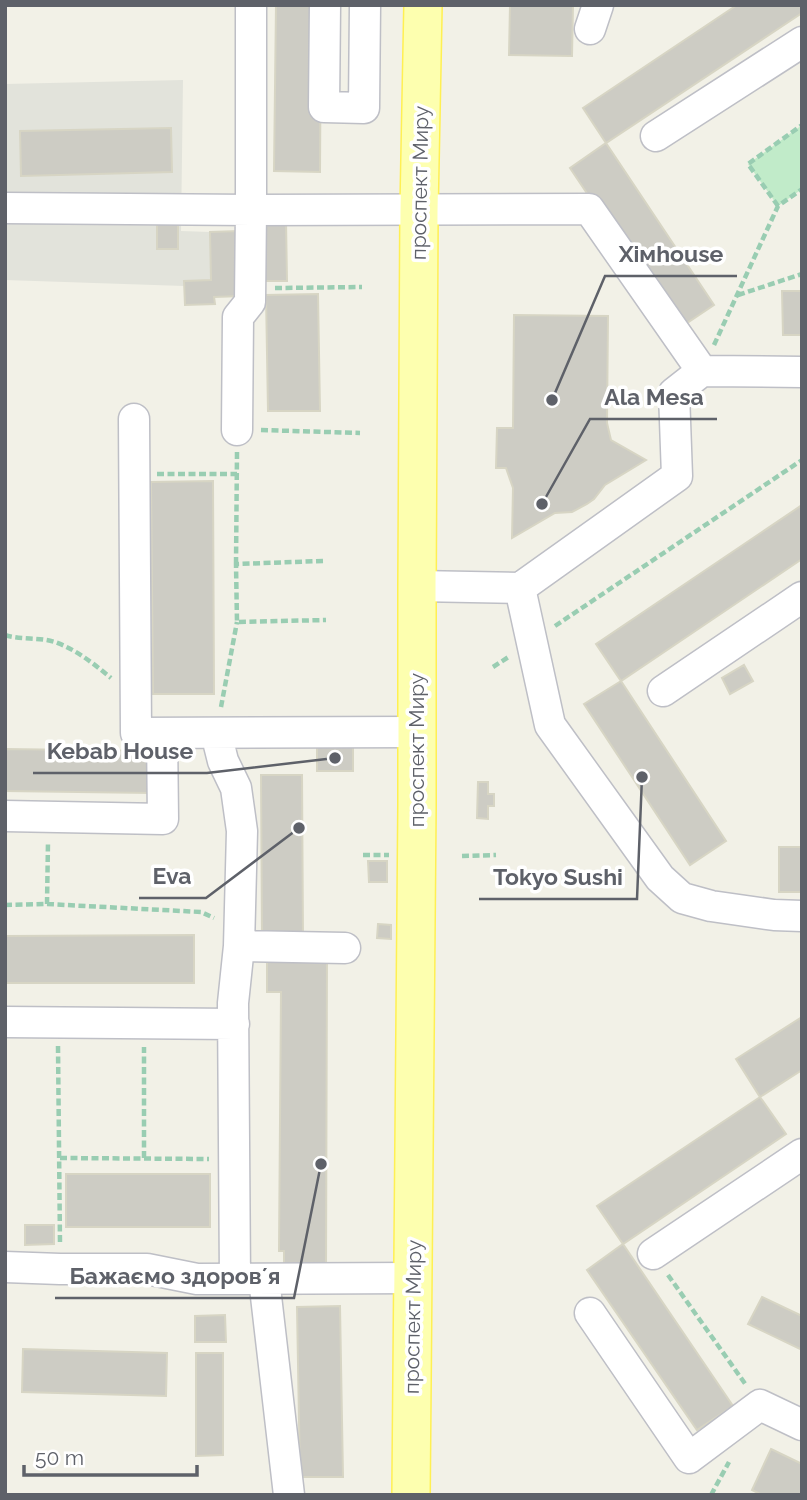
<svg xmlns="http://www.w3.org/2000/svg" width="807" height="1500" font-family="Raleway,sans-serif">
  <rect width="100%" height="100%" fill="#f2f1e7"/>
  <path fill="#e2e3db" d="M183,80l-2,151 29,1 1,48 -27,1v5l-179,-6v-196z"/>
  <path fill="#c1ebc9" d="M802,125v64l-24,17 -30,-42z"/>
  <path fill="#cdccc4" stroke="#d7d5c4" stroke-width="2" d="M276,5h45l-1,167 -46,-1z
    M510,5h63l-1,51 -63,-1z
    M737,5h65v8l-196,130 -23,-35z
    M171,128l1,44 -151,4 -1,-45z
    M606,143l108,162 -36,24 -108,-161z
    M157,221h21v28h-21z
    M264,221h22l1,60h-23z
    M239,231l2,65 -27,1 1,7 -30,1 -1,-24 27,-1 -1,-48z
    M782,291h20v44h-19z
    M318,294l2,117h-52l-2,-116z
    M514,315l94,1 -1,107 4,17 35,20 -41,25 -11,14 -7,5 -15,8 -17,1 -43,25 1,-50 -7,-20h-10l1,-40h16z
    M213,481l1,213h-61l-2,-212z
    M802,505v54l-181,122 -25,-37z
    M744,665l9,16 -23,13 -8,-16z
    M621,681l105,160 -36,24 -106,-161z
    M317,745h36v26h-36z
    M5,749l146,2v42l-146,-2z
    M261,775h41l1,165h-41z
    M478,782h10v12h6v12h-6v13l-11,-1z
    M779,847h23v45h-23z
    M368,861h19v21h-18z
    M378,924l13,1v14l-14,-1z
    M194,935v48h-189v-47z
    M267,953h60l-1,319h-42v-21h-5l2,-259h-14z
    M802,1017v53l-42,27 -24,-38z
    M760,1097l26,37 -163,110 -26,-38z
    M66,1174h144v53h-144z
    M25,1225h29v19l-29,1z
    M623,1244l110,162 -36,24 -110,-160z
    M762,1297l40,19v34l-54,-26z
    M340,1306l3,171h-43l-3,-170z
    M225,1315l1,27h-31v-26z
    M23,1349l144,4 -1,43 -144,-4z
    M196,1353h27v102l-27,1z
    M771,1449l31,15v31h-40l-10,-5z"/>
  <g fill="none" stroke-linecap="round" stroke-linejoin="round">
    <g stroke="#bebfc6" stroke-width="33">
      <path id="minor" d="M251,5v205l338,-1 113,162
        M325,5l-1,102 40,1 1,-103
        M590,29l8,-24
        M656,136l146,-94
        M5,208l246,2 -1,92 -12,15 -1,113
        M134,419l2,314 281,-1
        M417,586l103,2 30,137 110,153 22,20 29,8 63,9 28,1
        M520,588l157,-112 -3,-83 28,-22 100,1
        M663,691l139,-94
        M216,733l7,28 13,27 6,43 -3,115 -6,57 2,276
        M5,816l158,3 -1,-86
        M239,946l106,2
        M5,1022l229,2
        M653,1254l149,-100
        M5,1267l55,2h87l50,10 217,-1
        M264,1279l25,216
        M590,1313l99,145 71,-53 42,20"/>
    </g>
    <g stroke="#fff053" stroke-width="40">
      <path id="major" d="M411,1495l6,-690v-219l2,-375 4,-206"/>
    </g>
    <path stroke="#99cdb2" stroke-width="4.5" stroke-dasharray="7 3.5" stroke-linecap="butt" d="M778,206l-30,-42 54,-39
      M275,288l87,-1
      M738,295l64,-21
      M714,345l64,-139 24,-17
      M261,430l99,3
      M157,474h80
      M323,561l-87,3 1,58 89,-2
      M236,564l1,-112
      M555,626l247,-166
      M5,635c16,5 34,2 50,7 22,8 39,22 56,36
      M493,667l17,-11
      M221,707l16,-85
      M363,855h26
      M462,856l34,-1
      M47,904l1,-62
      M5,905l42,-1 154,8 13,6
      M58,1046l2,198
      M60,1158l149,1
      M144,1158v-111
      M668,1275l78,110
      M711,1495l18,-33"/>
    <use href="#minor" stroke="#fff" stroke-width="30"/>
    <use href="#major" stroke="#fdffaf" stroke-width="37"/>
  </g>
  <g text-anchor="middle" stroke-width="7" stroke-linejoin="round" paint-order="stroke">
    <g font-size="21" fill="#5e6169" stroke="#fff">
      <text transform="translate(420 183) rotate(-89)" y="7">проспект Миру</text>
      <text transform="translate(417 750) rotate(-90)" y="7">проспект Миру</text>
      <text transform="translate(413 1317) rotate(-89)" y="7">проспект Миру</text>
    </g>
  </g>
  <path fill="none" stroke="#5e6169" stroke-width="2.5" d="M552 400L605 276H737M542 504L590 419H717M335 758L207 773H33M299 828L206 898H139M642 777L637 899H479M321 1164L294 1298H55"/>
  <g fill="#5e6169" stroke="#fff" stroke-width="2.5">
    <circle cx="552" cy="400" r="7"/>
    <circle cx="542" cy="504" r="7"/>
    <circle cx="335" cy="758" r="7"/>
    <circle cx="299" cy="828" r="7"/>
    <circle cx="642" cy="777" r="7"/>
    <circle cx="321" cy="1164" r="7"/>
  </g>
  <g font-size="23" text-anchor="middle" font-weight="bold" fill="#5e6169" stroke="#fff" stroke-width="7" stroke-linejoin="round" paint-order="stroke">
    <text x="671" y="262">Хімhouse</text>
    <text x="654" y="405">Ala Mesa</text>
    <text x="120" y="759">Kebab House</text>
    <text x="172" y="884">Eva</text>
    <text x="558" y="885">Tokyo Sushi</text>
    <text x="175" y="1284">Бажаємо здоровʼя</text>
  </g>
  <rect width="807" height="1500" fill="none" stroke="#5e6169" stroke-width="14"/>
  <path d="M24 1465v10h173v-10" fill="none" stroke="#5e6169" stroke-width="3.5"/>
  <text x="35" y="1465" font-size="21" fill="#5e6169" stroke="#ffffff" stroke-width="5" paint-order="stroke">50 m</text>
</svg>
